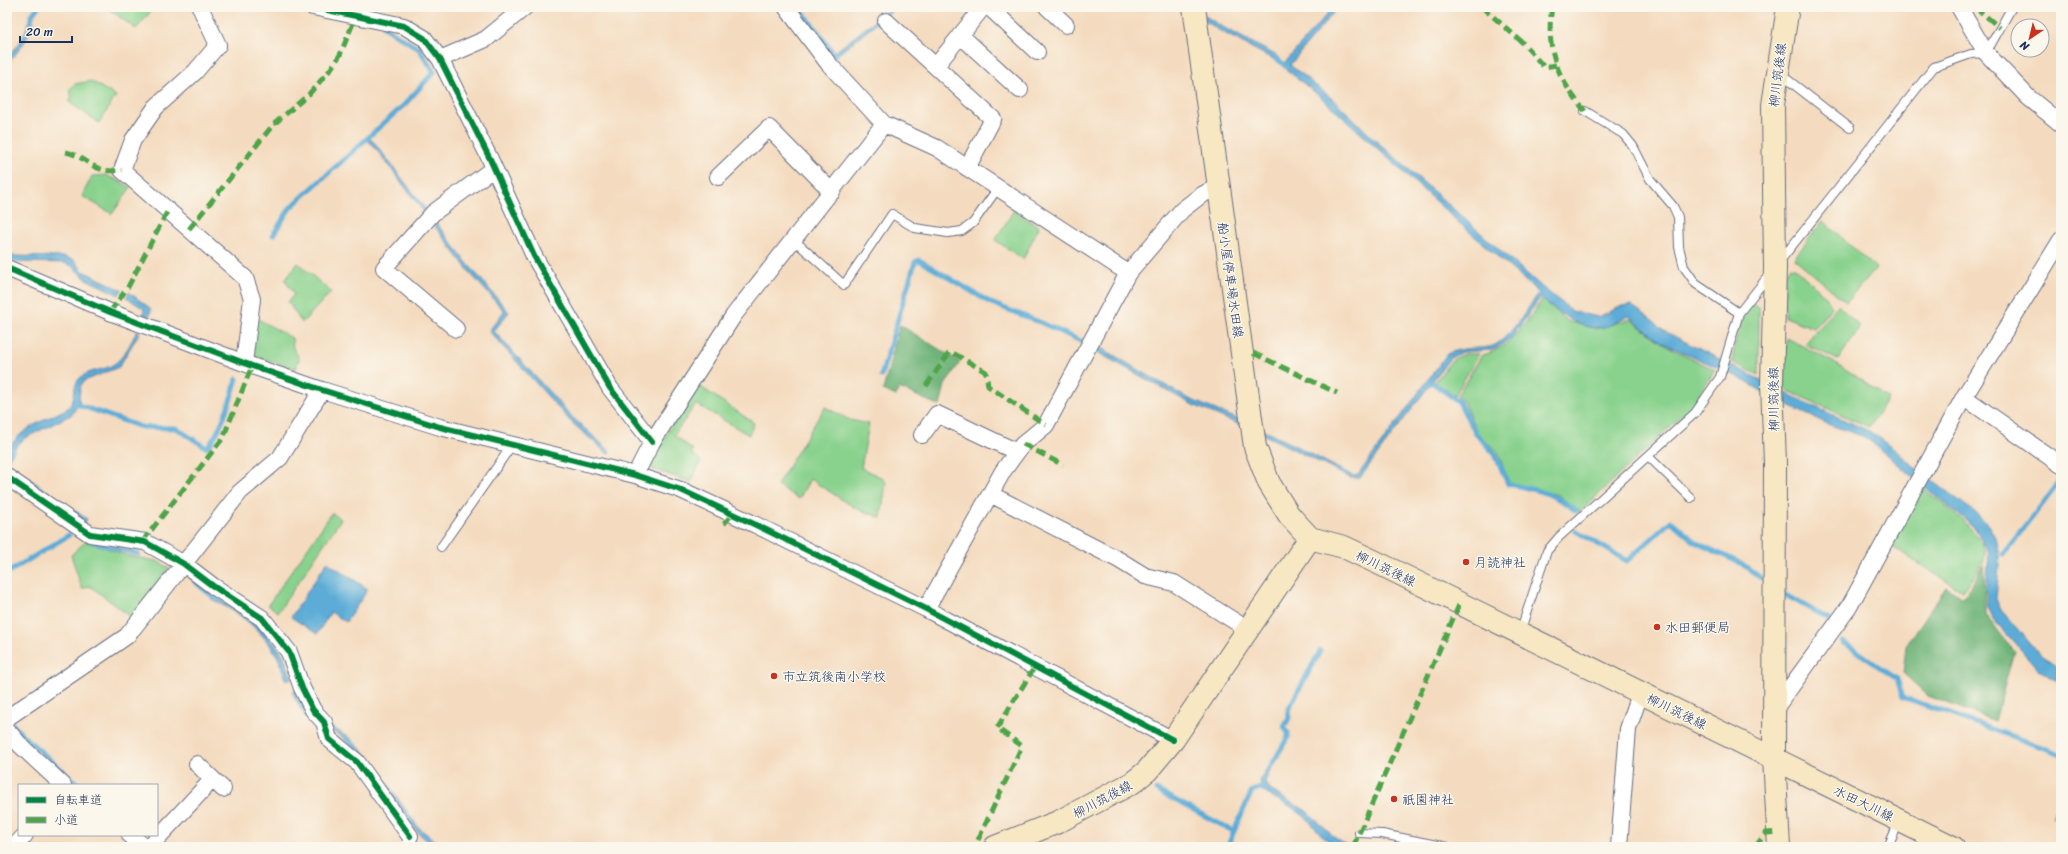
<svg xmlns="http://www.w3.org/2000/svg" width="2068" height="854" font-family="Sriracha,'Klee One',sans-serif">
  <rect width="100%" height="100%" fill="#fbf7ec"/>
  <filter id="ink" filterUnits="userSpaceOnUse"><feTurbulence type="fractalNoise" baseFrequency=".025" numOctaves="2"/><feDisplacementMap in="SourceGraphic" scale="8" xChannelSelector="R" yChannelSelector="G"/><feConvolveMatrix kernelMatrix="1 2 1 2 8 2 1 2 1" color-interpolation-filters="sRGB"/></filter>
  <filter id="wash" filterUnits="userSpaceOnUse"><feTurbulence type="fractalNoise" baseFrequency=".012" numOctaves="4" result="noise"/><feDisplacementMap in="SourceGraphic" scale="16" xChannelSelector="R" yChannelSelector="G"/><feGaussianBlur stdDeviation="0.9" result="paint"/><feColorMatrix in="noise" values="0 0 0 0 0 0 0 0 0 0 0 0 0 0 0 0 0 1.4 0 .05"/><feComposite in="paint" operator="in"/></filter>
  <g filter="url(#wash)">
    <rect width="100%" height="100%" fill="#f4dbbf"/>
    <path fill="#89d28d" stroke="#528076" d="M106,7h49l-19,22z
      M91,81l25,15 -17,27 -30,-21 3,-5 -3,-7 6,-6z
      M106,175l25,12 -19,27 -30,-18 10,-20z
      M1014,210l25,17 -16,32 -28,-19z
      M1823,221l53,47 -30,34 -52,-44z
      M298,263l33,29 -29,31 -14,-21 6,-8 -9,-14z
      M1790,267l5,1 31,29 6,10 -18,21 -29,-11 -1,-40z
      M1543,299l24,22 29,8 34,-10 35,26 50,25 -22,35 -113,107 -22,-17 -49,-12 -11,-31 -20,-18 -15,-33 -6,-5 25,-41c30,-6 43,-33 61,-56z
      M1751,303l8,6v66l-27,-13c3,-21 7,-41 19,-59z
      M1838,305l22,22 -22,33 -33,-16z
      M256,318l36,20 1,10 6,10 -3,11 -45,-14z
      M1787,338l46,24 55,36 -19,29 -85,-38z
      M1464,354h15l-24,41 -20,-13 17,-22z
      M698,385l56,38 -5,12 -53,-31 -22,31 19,15 -2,3 10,8 -10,21 -39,-13 -2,-10z
      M825,407l25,13 19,4 -8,44 22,10 3,5 -5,35 -26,-10 -45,-29 -11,20 -22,-14z
      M1922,487c15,12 65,48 63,68 -2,14 -16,26 -23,36l-71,-45z
      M332,513l9,6 -63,93 -10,-7z
      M86,541l43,15 28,5 12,7 -38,49 -41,-31 -8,3 -11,-34z
      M2061,796v25l-9,-3z"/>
    <path fill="#6eb478" stroke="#44726b" d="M900,325l60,37 -15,23 -5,21 -41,-18 -3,8 -13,-6z
      M1984,565l1,49 29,37 -19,70 -67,-25 -25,-23 3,-27 40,-59 17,11z"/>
    <path fill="#5cacd7" stroke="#3c6e9a" d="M892,7h5l-65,52 -2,-3z
      M1182,7h9l30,19 58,31 -1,5 -61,-33z
      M1333,7h5l-48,58 45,36 38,37 169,149 30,24 26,6 24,-11 9,-1 23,16 10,10 136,69 69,31 18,12 31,27 58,43 13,13 8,15 3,15 -4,43 5,11 41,47 19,12v14l-23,-14 -46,-51 -5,-11 -1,-19 3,-35 -14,-25 -110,-91 -35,-12 -48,-22 -46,-27 -73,-33 -35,-27c-6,3 -13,7 -20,10 -25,8 -49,-14 -68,-28l-28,39 -15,11 -5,2 -30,2 -12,6 -90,120h-10l-79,-40 -78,-33 -98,-54 3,-5 89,52 84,35 82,43 5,-1 89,-121c14,-7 27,-5 42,-7 18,-3 39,-40 50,-54l-83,-73 -133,-121 -41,-33z
      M30,15l4,1c-4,22 -12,31 -27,48v-6c15,-17 18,-21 23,-43z
      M368,137l6,5 94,122 41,48 -15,19 79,87 37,33 -2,3 -38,-33 -81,-90 15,-20 -33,-37 -98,-129 -7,-6z
      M7,253l6,3 51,1 10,3 9,11 39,19 -3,5 -33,-16 -14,-13 -8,-3 -48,-1 -9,-4z
      M129,292l22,17 -2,9 -6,-2 1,-7 -18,-12z
      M137,331l3,1 -21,35 -35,14 -4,6 -1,17 -8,11 -46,23 -9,9 -9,15c0,-31 38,-41 61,-54 9,-8 3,-22 12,-30 10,-9 24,-7 34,-14 10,-6 18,-24 23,-33z
      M7,463l80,56 -3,5 -77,-54z
      M327,562l41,27 -22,33 -15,-10 -14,22 -26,-17z
      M212,595l4,1 43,28 24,30 9,24 -6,2c-3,-8 -5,-18 -10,-26 -15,-25 -39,-43 -65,-55z
      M296,690l37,38 18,11 15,15 52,73 25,20h-8l-18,-15 -49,-71 -29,-26 -6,-3 -18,-5 -10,-10 -13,-25z
      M1273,761l2,1 -10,19c3,12 29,22 40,29 14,10 30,33 47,37 -30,0 -32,-19 -52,-34 -12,-9 -26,-14 -38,-22l-2,-12z"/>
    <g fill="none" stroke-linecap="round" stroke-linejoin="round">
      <path stroke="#5cacd7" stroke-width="5" d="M357,7l8,6
        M799,7l36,48 2,-2
        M31,22v-6l7,-9
        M1273,56l13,10
        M273,235l17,-27 114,-103 30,-33 -15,-23 -35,-22
        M881,376l34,-114 4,-2 72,43 51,20 45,21
        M1430,381l29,21 17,32 19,20 13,30c28,6 45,8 68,27
        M76,404l65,23 35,1 31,20c16,-20 22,-45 30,-69
        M1576,531l51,30 44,-40 24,21 47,22 19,14
        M94,542l44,12
        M2004,554l57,-74
        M7,573l62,-38
        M195,582l21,17
        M1784,594l46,26
        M1843,642l54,37 6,18 158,57
        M9,720l14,16 56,49
        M1271,766l17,-29v-4l-4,-6 5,-9 -1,-8 32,-59
        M1156,790l77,41
        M1227,847l25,-56 11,-4"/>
    </g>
  </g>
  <g filter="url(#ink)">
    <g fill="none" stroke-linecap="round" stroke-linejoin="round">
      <g stroke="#676b80" stroke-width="10">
        <path id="lane" d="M1779,73l71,55
          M1585,111l38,23 10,12 17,33 23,27 5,11 1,30 5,20 12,17 43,29
          M794,240l50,45 48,-71 23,14 33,5 14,-2 11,-8 25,-35
          M1780,261l154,-194 37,-13 15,-1 26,-46
          M1648,456l43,42
          M441,547l71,-102
          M1520,632l27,-81 12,-14 136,-124 25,-36 19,-64 30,-38
          M1359,833l23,1 65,13
          M405,847l5,-11
          M1888,847l11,-25"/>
      </g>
      <g stroke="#676b80" stroke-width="18">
        <path id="street" d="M200,7l18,38 -23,27 -39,35 -23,33 -11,30 123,108 7,21 -8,64
          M313,7l91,19 20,12 16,21 50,100 44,97 76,132 42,54
          M786,7l42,56 56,61 53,24 191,125
          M989,7l48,45
          M1047,7l19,18
          M1959,7l27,46 42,44 33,27
          M886,21l107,98 -26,49
          M960,35l60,55
          M440,59l46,-20 39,-32
          M936,66l47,-59
          M718,177l51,-49 63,64
          M7,268l103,44 142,54 70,24 118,37 195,48 46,15 75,35 170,84 247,131
          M456,329l-72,-61 49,-55 61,-45
          M1964,397l97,68
          M922,435l15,-21 80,38
          M635,475l17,-33 82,-127 150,-191
          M7,477l83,57 55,8 39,22 29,22 49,32 27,34 13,36 11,22 11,12 5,17 28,23 53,74
          M990,494l129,66 26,16 29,7 73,46
          M926,609l77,-138 19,-26 24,-20 82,-152 54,-63 18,-14 17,-9
          M1774,710l75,-103 115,-210 97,-157
          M7,718l120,-82 113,-144 40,-34 42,-68
          M7,730l14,16 42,39
          M197,764l26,25
          M130,835l15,12
          M15,846l10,-11
          M149,847l63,-67
          M1619,847l9,-118 12,-35"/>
      </g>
      <g stroke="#676b80" stroke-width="24">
        <path id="secondary" d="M1194,7l61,440 14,36 20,32 21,23
          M1310,538l34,9 38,18 571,282
          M995,847l63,-25 74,-39 15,-12 26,-31 137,-202
          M1779,847l-5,-89 1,-295 -3,-79 3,-116 -2,-163 15,-98"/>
      </g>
      <use href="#lane" stroke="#fff" stroke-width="8"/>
      <use href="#street" stroke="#fff" stroke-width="16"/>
      <use href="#secondary" stroke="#f7e8c3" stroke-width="22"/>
      <path stroke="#4fa44a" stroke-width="5" stroke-dasharray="10 5" stroke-linecap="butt" d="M1482,7l40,35 22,25 12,-2
        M1552,7c-7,43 6,72 33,104
        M1975,7l25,21
        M66,152c23,5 26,23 56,18
        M189,229l84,-104 36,-31 21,-24 10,-15 16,-39
        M110,312l18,-25 40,-77
        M1253,353l84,40
        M926,386l23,-33h4l33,19 2,14 58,39
        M1023,444l40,21
        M724,524l8,-10
        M142,542l81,-104 29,-72
        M978,840l44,-94 -25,-18 37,-60
        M1353,847l106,-242
        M1755,847l11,-14 12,-1"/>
      <g stroke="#fbf7ec" stroke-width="8">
        <path id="cycleway" d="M313,7l91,19 20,12 16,21 50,100 44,97 76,132 42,54
          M7,268l103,44 142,54 70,24 118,37 195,48 46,15 75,35 170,84 247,131
          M7,477l83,57 55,8 39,22 29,22 49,32 27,34 13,36 11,22 11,12 5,17 28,23 53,74"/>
      </g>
      <use href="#cycleway" stroke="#00873e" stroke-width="6"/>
    </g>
  </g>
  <g fill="#c8321e" stroke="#fbf7ec" stroke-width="1.5">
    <circle cx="1466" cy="562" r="4"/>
    <circle cx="1657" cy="627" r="4"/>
    <circle cx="774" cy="676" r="4"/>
    <circle cx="1394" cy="799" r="4"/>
  </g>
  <g text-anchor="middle" stroke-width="3" stroke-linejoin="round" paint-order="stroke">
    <g font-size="13" fill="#1b2f5e" stroke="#fbf7ec">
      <text transform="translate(1777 75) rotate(-83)" y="5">柳川筑後線</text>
      <text transform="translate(1231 280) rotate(82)" y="5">船小屋停車場水田線</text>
      <text transform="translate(1773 399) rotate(-91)" y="5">柳川筑後線</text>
      <text transform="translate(1386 568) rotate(26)" y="5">柳川筑後線</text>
      <text transform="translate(1677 711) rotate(26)" y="5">柳川筑後線</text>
      <text transform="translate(1102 799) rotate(-28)" y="5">柳川筑後線</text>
      <text transform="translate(1864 803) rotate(26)" y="5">水田大川線</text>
    </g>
    <g font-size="13" fill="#1b2f5e" stroke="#fbf7ec" text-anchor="start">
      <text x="1474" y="567">月読神社</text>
      <text x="1665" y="632">水田郵便局</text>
      <text x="782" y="681">市立筑後南小学校</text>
      <text x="1402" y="804">祇園神社</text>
    </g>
  </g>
  <rect width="2068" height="854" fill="none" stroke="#fbf7ec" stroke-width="24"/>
  <rect x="18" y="784" width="140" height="52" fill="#fbf7ec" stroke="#a1a7b3"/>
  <rect x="26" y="797" width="20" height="6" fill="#00873e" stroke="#a1a7b3"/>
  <text x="54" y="804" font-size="12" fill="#1b2f5e">自転車道</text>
  <rect x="26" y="817" width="20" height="6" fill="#4fa44a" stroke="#a1a7b3"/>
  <text x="54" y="824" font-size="12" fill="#1b2f5e">小道</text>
  <g transform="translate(2030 38) rotate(215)"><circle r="19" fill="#fbf7ec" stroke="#a1a7b3"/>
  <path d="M0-3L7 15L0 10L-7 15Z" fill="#c8321e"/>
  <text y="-6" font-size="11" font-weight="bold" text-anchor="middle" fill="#1b2f5e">N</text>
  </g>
  <path d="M20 36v6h52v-6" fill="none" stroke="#1b2f5e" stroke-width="2"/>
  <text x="26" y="36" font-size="12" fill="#1b2f5e" stroke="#fbf7ec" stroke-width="3" paint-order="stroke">20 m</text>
</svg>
